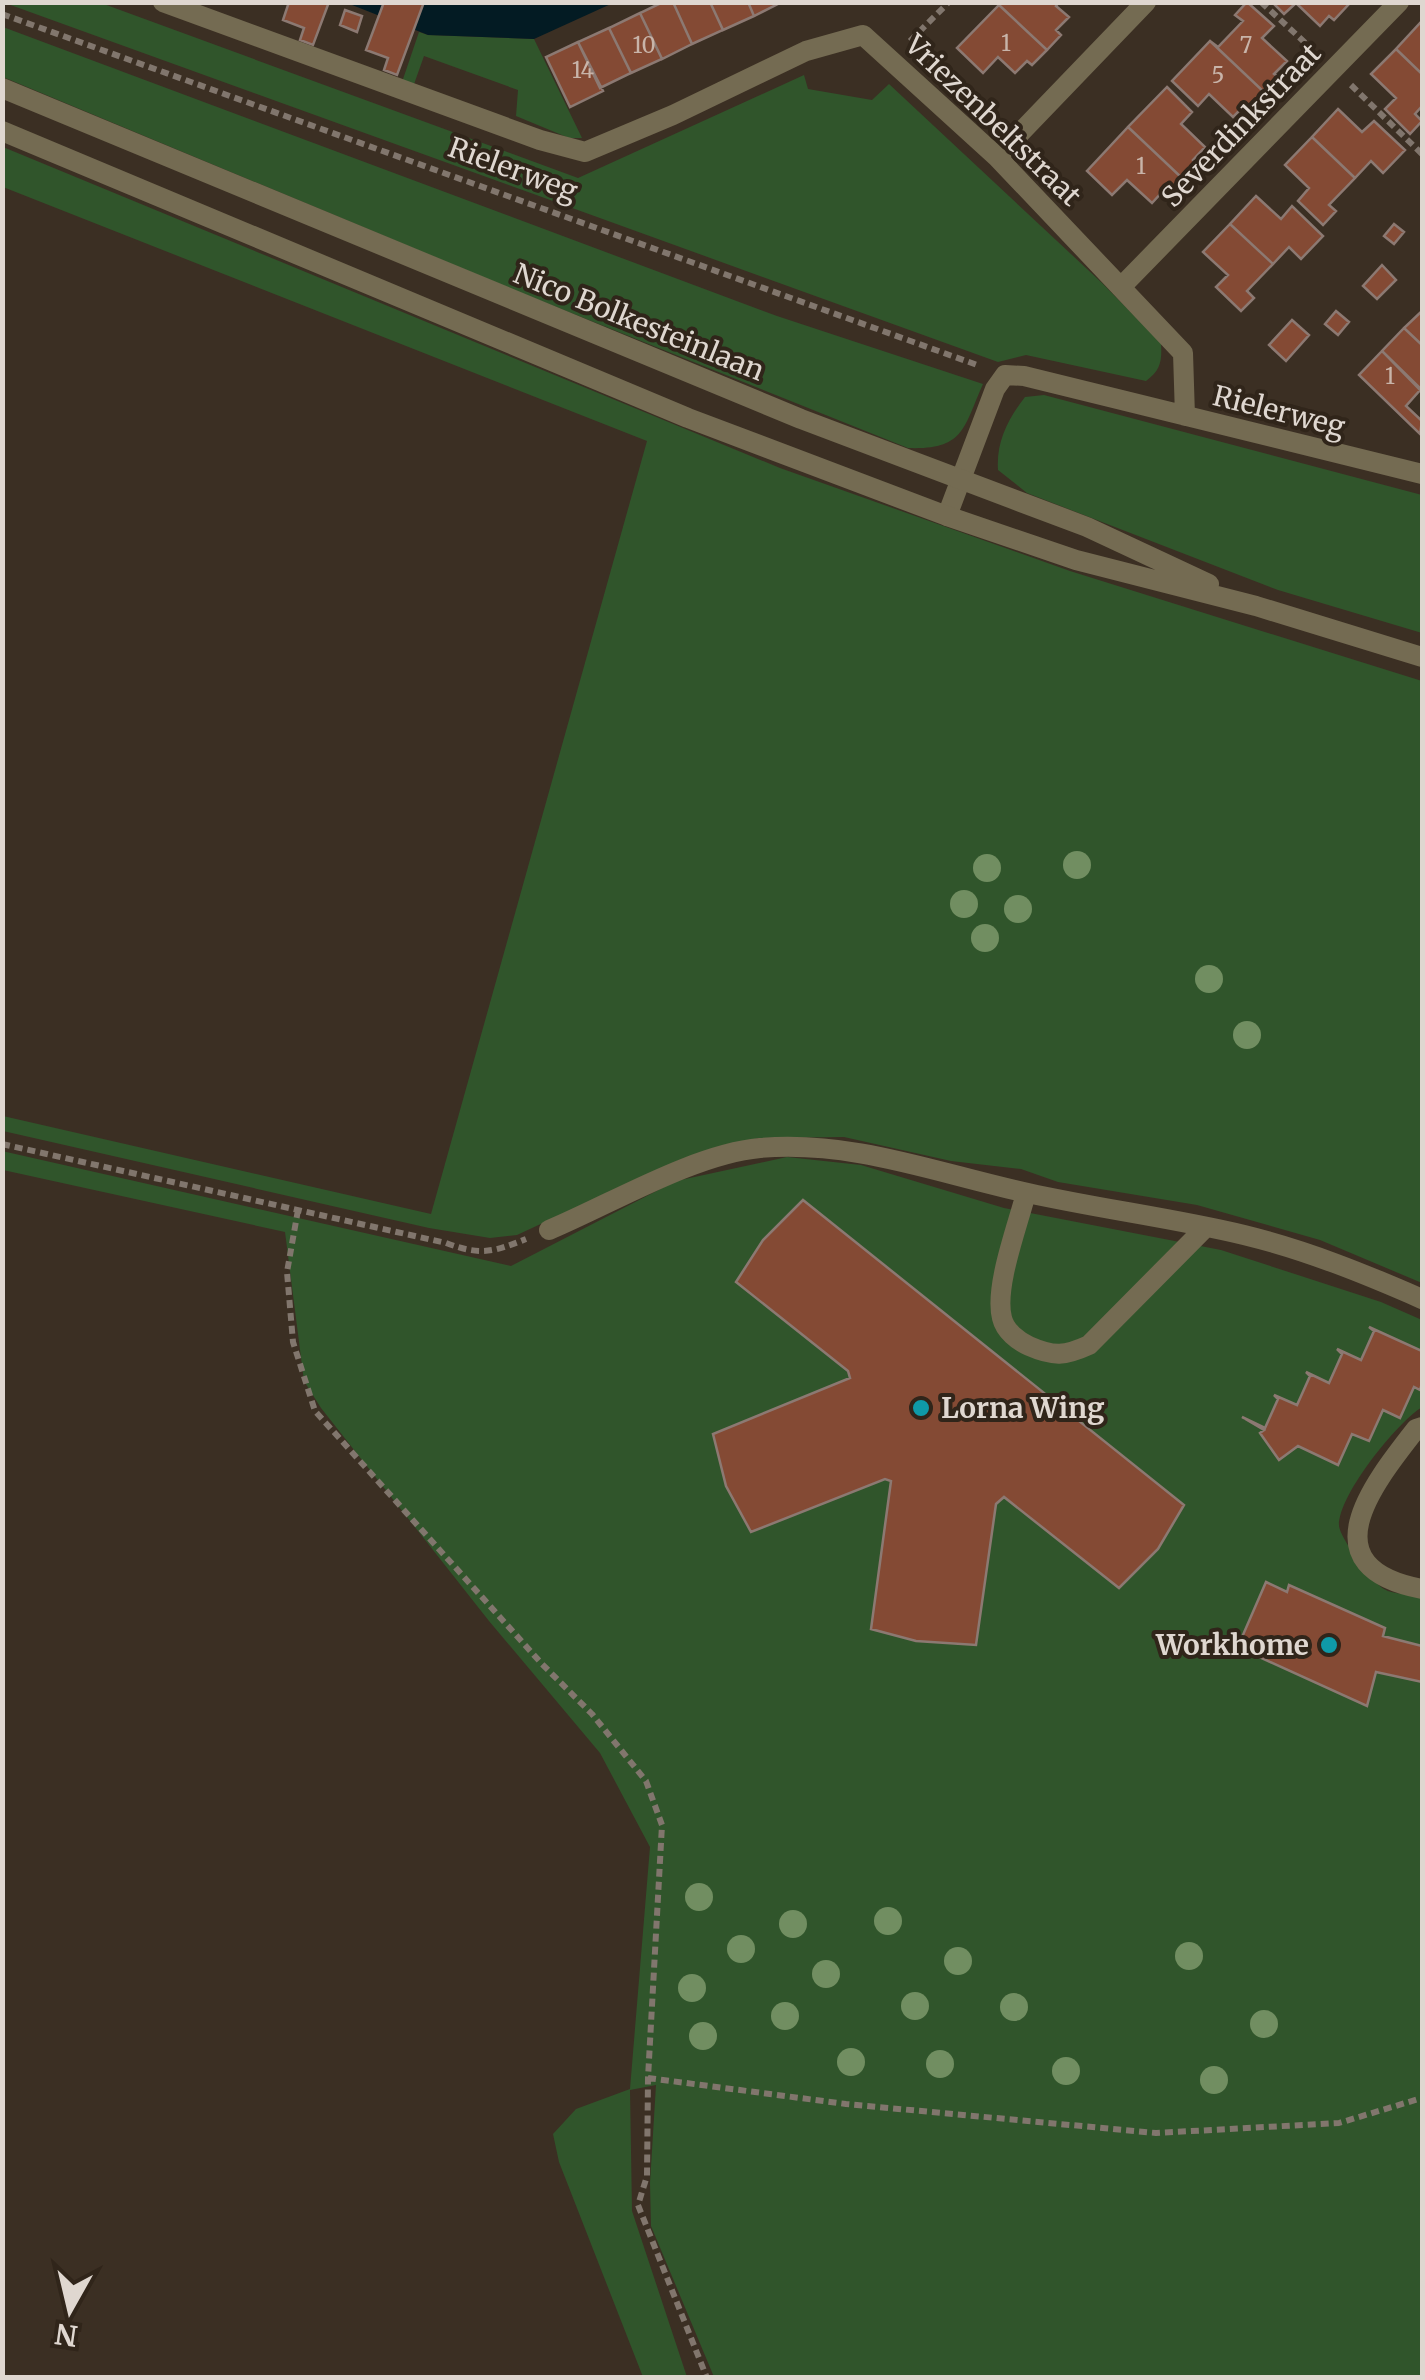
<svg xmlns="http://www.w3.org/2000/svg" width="1425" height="2380" font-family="Merriweather,serif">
  <rect width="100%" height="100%" fill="#3b2f23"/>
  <path fill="#30552b" d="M5,3h96l477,175 226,-103 4,14 64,11 17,-16 213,199 59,60c1,18 0,27 -15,38l-120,-26 -28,7z
    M3,27l774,289 206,68c-20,45 -19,66 -75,64l-394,-158 -511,-213z
    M419,32l9,3 106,4 48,99h-13l-53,-22 2,-26 -94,-34 -11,31 -11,-5z
    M3,147l777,321 290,103 352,110v602l-102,-43 -123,-35 -139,-23 -37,-13 -70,-8 -107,-24 -86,1 -112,37 -129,60 -27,3 -61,-10 -426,-97v-15l428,98 216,-773 -644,-254z
    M1044,395l378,100v138l-144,-43 -251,-97 -29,-23c-2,-28 10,-51 27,-73z
    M2,1151l509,115 165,-85 111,-24 74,8 143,43 217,42 160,52 41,18v87c-25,16 -84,88 -83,119 1,12 34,57 45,63 9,6 28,5 38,7v781h-708l-63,-151 -1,-43 6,-98 -26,5 2,121 55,166h-44l-84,-215 -6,-28 23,-25 54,-20 20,-242 -50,-94 -111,-132 -168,-213 -17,-27 -19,-149 -282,-62z"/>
  <path fill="#031b23" d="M347,3h266l-79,36 -106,-4z"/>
  <path fill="#844a34" stroke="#8c7972" stroke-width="2.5" d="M289,2h40l-16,43 -13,-5 4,-12 -21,-8z
    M384,2h40l-27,73 -13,-5 4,-12 -22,-8z
    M663,2h10l19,42 -30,15 -22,-46z
    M673,2h37l13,28 -31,14z
    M710,2h38l6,14 -31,14z
    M748,2h34l-28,14z
    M1001,2h58l-3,4 13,11 -13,13 5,5 -14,15 -48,-45z
    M1247,2l27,24 -12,12 25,23 -13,13 5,4 -14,15 -55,-52 8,6 25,-26 -8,-6z
    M1272,2h75l2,2 -15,16 -5,-4 -9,10 -24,-23 -12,11z
    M999,5l48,45 -15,15 -5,-4 -12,12 -17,-16 -15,16 -26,-25z
    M345,10l17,6 -5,16 -17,-7z
    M640,13l22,46 -31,14 -22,-45z
    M1420,23l2,3v48l-26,-25z
    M609,28l22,45 -31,15 -22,-46z
    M1210,41l55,52 -14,15 -5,-4 -13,13 -24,-23 -11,12 -26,-25z
    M578,42l25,49 -33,16 -24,-50z
    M1396,49l26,25v32l-7,8 7,7 -12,13 -25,-25 11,-11 -25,-24z
    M1167,87l25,25 -11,12 24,23 -12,13 4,4 -14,15 -55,-52z
    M1338,109l24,23 12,-11 31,29 -22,23 -12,-12 -16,17 -43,-41z
    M1128,127l55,52 -14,15 -5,-4 -12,13 -25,-23 -15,15 -25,-24z
    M1312,137l43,41 -26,27 7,6 -13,14 -25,-24 11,-13 -24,-23z
    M1256,196l25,23 11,-13 31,30 -22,23 -12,-12 -16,17 -43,-40z
    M1230,224l43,40 -26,27 7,7 -13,13 -25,-24 12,-12 -25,-23z
    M1394,224l10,8 -10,12 -10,-8z
    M1382,265l14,15 -19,19 -14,-13z
    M1336,311l13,11 -11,13 -13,-11z
    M1422,311v34l-18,-17z
    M1292,320l17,15 -23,26 -17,-16z
    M1404,328l18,17v47l-40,-41z
    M1382,351l39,38 -15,17 16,15 -2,13 -61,-59z
    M803,1200l381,305 -26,44 -39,39 -115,-91 -8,7 -20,141 -60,-4 -45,-12 20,-148 -6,-2 -134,53 -25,-46 -13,-52 137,-56 -2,-7 -112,-89 27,-42z
    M1369,1327l53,24v32l-2,7 -6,-3 -14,31 -17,-8 -14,31 -17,-7 -14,31 -40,-19 -19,14 -19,-27 4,-3 -22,-13 23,11 13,-29 -4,-4 23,10 13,-29 -4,-4 23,11 13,-29 -5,-5 24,11 13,-29z
    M1266,1582l21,10 2,-7 96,43 -2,8 39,10v36l-46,-10 -9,34 -110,-50 2,-3 -20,-9z"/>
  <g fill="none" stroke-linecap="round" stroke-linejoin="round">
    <path stroke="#81766d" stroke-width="6" stroke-dasharray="8 5" stroke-linecap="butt" d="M1261,2l52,48
      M2,14l978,352
      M910,41l39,-39
      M1351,85l71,69
      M2,1144l444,99c35,13 47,9 80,-4
      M298,1210l-11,62 6,70 22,69 227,253 50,50 54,67 16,44 -14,253 -1,98 -9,29 69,173
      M648,2078l198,26 310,29 183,-10 83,-25"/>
    <path stroke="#746b52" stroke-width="20" d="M163,2l377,138 45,12 88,-37 133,-64 57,-16 134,122 186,196 2,63
      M997,157l149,-155
      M1122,286l277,-284
      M947,516l48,-127 10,-14 19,1 398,98
      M1026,1193c-8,32 -32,94 -24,125 3,13 16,23 27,28 25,11 36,10 60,-1l116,-117
      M549,1230c62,-26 145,-76 211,-82 94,-8 179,26 268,45 72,16 145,25 216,42 62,15 121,39 178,64
      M1422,1427l-6,2c-44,56 -109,138 6,160"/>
    <path stroke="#746b52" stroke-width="20" d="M2,88l799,331 286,108 122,57
      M2,131l686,287 259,98 129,44 180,46 166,51"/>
  </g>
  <g fill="#718e61">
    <circle cx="1077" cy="865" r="14"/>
    <circle cx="987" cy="868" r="14"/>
    <circle cx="964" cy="904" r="14"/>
    <circle cx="1018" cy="909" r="14"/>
    <circle cx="985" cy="938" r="14"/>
    <circle cx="1209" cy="979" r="14"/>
    <circle cx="1247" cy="1035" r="14"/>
    <circle cx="699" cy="1897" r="14"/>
    <circle cx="888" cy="1921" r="14"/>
    <circle cx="793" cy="1924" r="14"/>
    <circle cx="741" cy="1949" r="14"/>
    <circle cx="1189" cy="1956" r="14"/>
    <circle cx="958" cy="1961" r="14"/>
    <circle cx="826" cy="1974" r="14"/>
    <circle cx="692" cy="1988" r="14"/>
    <circle cx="915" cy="2006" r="14"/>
    <circle cx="1014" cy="2007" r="14"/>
    <circle cx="785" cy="2016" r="14"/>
    <circle cx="1264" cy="2024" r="14"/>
    <circle cx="703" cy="2036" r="14"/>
    <circle cx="851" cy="2062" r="14"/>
    <circle cx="940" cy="2064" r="14"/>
    <circle cx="1066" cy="2071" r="14"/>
    <circle cx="1214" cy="2080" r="14"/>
  </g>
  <g fill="#0f9aa8" stroke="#30251a" stroke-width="4">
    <circle cx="921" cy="1408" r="10"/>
    <circle cx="1329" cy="1645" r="10"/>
  </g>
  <g text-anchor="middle" stroke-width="8" stroke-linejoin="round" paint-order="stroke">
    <g font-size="22" fill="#c8b4a9">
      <text x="1006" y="51">1</text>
      <text x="644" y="53">10</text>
      <text x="1246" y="53">7</text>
      <text x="583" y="78">14</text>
      <text x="1218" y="83">5</text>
      <text x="1141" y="174">1</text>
      <text x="1390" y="384">1</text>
    </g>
    <g font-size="28" fill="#dfd7d0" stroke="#30251a">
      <text transform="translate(993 120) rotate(44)" y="10">Vriezenbeltstraat</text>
      <text transform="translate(1241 125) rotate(-46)" y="10">Severdinkstraat</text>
      <text transform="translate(513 169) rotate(20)" y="10">Rielerweg</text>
      <text transform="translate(639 322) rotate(22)" y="10">Nico Bolkesteinlaan</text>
      <text transform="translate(1279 411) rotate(14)" y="10">Rielerweg</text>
    </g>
    <g font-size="28" font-weight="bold" fill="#dfd7d0" stroke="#30251a" text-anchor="start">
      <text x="941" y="1418">Lorna Wing</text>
      <text x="1309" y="1655" text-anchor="end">Workhome</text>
    </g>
  </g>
  <rect width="1425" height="2380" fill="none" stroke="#dfd7d0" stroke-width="10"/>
  <g transform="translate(70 2310) rotate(188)" stroke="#30251a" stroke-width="8" paint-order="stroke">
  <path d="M0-8L18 38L0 25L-18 38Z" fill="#dfd7d0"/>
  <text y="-15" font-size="28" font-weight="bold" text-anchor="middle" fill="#dfd7d0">N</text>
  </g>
</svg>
